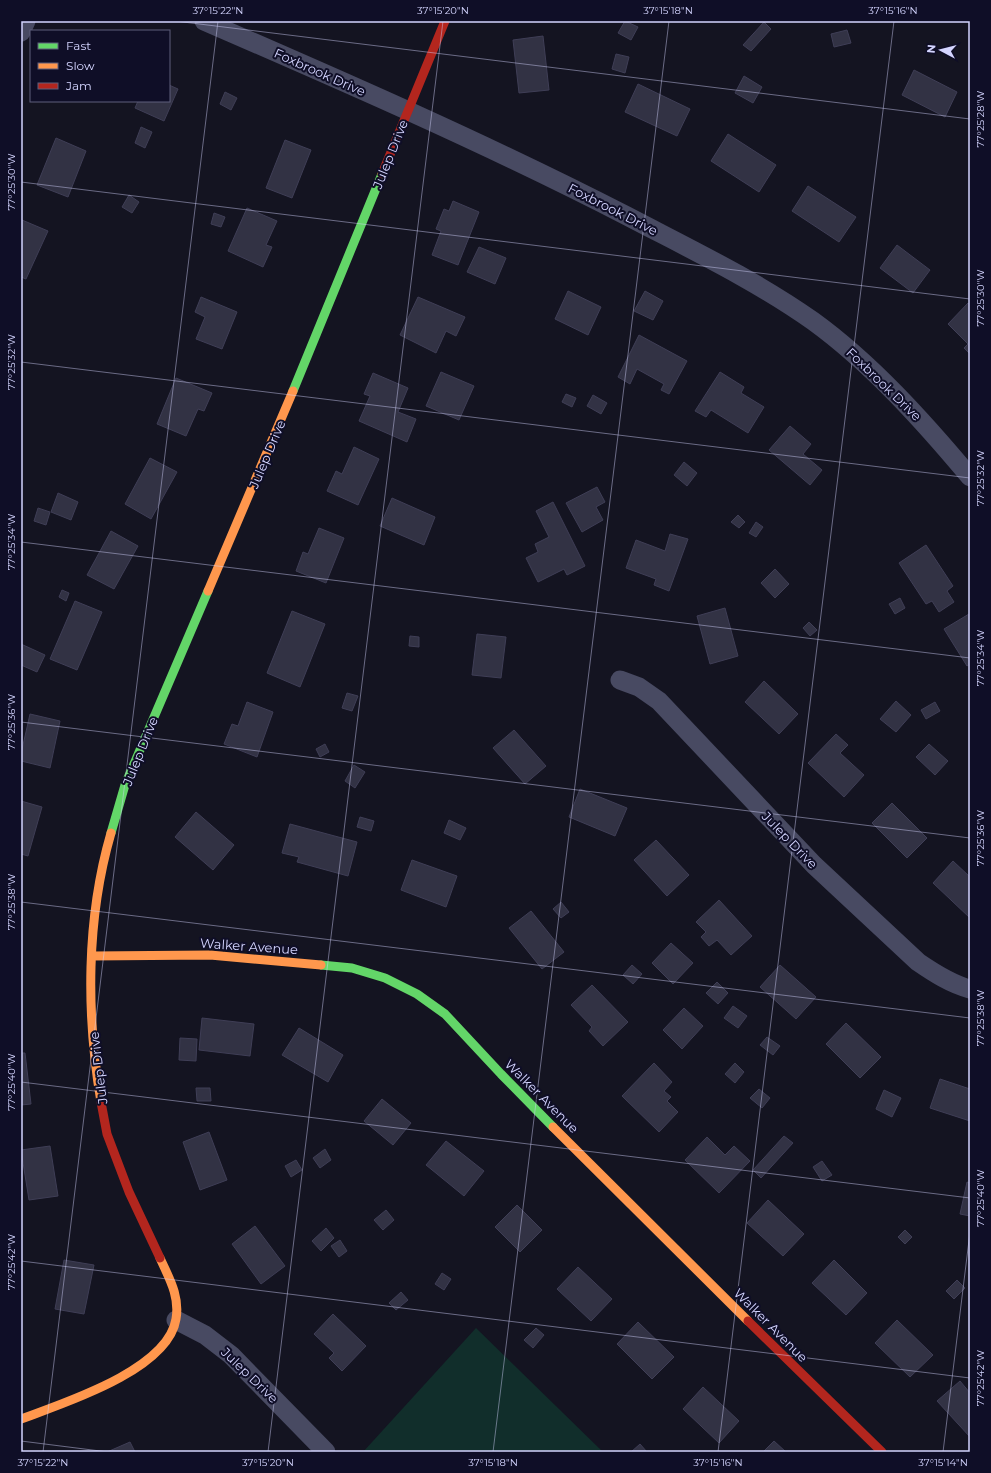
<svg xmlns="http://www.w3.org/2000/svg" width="991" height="1473" font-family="Montserrat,sans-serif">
  <rect width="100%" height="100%" fill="#141421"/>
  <path fill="#112e2b" d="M476,1328l127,124h-240z"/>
  <path fill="#323244" stroke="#3f3e56" d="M625,21l13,6 -7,13 -13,-7z
    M764,22l7,7 -20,22 -8,-6z
    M847,30l4,13 -17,4 -3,-13z
    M543,36l6,54 -30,3 -6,-53z
    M616,54l13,3 -4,16 -13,-4z
    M914,70l43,22 -12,25 -43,-22z
    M744,76l18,11 -9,16 -18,-10z
    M638,84l52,25 -13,27 -52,-24z
    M169,85l9,4 -14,32 -29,-13 3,-7h31z
    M225,92l12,6 -6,12 -11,-6z
    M141,127l11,5 -7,16 -10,-5z
    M728,134l48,31 -17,27 -48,-31z
    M56,138l30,13 -18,46 -31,-12z
    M285,140l26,10 -19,48 -26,-10z
    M808,186l48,31 -17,25 -47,-31z
    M129,195l10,7 -7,11 -10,-6z
    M453,201l26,11 -21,53 -26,-10 9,-24 -5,-2 8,-20 5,2z
    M247,208l30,13 -11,24 6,2 -9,20 -35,-16z
    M214,213l11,4 -4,10 -10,-3z
    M22,220l26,11 -22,48 -5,-2v-54z
    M897,245l33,25 -17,23 -33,-25z
    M479,247l27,11 -11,26 -28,-12z
    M568,291l33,16 -13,28 -33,-16z
    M645,291l18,10 -10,19 -19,-9z
    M201,297l36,15 -15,37 -26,-10 9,-22 -10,-5z
    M418,297l47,20 -9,19 -10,-5 -10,22 -36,-18z
    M968,303l2,2v49l-6,-6 4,-4 -20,-20z
    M639,335l48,26 -18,33 -8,-4 3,-6 -27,-15 -7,15 -12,-7z
    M441,372l33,14 -15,34 -33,-14z
    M720,372l24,15 -3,6 23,14 -16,26 -37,-23 -5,7 -11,-6z
    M373,373l35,15 -10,24 18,7 -9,23 -48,-21 11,-25 -6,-2z
    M176,378l36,15 -8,18 -6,-2 -12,27 -29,-12z
    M566,394l10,4 -4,9 -10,-5z
    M593,395l14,8 -6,11 -14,-8z
    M790,426l21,18 -8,10 19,16 -12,15 -41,-35z
    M354,447l25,12 -21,46 -31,-14 9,-20 6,3z
    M150,458l27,14 -26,47 -26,-15z
    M684,462l13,11 -10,13 -13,-11z
    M597,487l8,15 -9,5 7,13 -21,12 -16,-29z
    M58,493l20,9 -7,18 -20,-8z
    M392,498l43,19 -11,28 -44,-19z
    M553,502l32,64 -18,9 -3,-6 -26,13 -12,-24 12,-6 -3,-8 14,-7 -13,-26z
    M38,508l12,4 -4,13 -12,-4z
    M738,515l7,7 -6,6 -8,-6z
    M756,522l7,5 -7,10 -7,-4z
    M319,528l25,10 -18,45 -30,-12 7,-19 5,2z
    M111,531l27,15 -24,43 -27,-14z
    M670,534l18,5 -19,52 -15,-6 2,-6 -30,-11 10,-28 29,11z
    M926,545l27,41 -6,5 7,11 -15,10 -7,-11 -6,3 -27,-41z
    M775,569l14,15 -14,14 -14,-15z
    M62,590l7,3 -3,8 -7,-4z
    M900,598l5,10 -10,6 -6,-10z
    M75,601l27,11 -25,58 -27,-11z
    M725,608l13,48 -28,8 -13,-48z
    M292,611l33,13 -25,63 -33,-14z
    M969,614l1,50 -3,2 -23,-37z
    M809,622l8,8 -7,6 -7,-8z
    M477,634l29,3 -5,41 -29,-3z
    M410,636l9,1v10l-10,-1z
    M21,644l24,11 -8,17 -16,-7z
    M764,681l34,33 -19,20 -34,-32z
    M347,693l11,3 -6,15 -10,-3z
    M896,701l15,14 -15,17 -16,-13z
    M247,702l26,10 -16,45 -33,-13 8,-20 6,2z
    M935,702l5,9 -14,8 -5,-9z
    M30,714l30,7 -10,47 -29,-7v-7z
    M514,730l32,36 -21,18 -32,-36z
    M836,734l12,11 -8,8 24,22 -20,22 -36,-34z
    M325,744l4,8 -9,5 -4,-8z
    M929,744l19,17 -13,14 -19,-18z
    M354,765l11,7 -10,16 -10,-7z
    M580,789l47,19 -12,28 -46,-19z
    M21,801l21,6 -14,49 -7,-2z
    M892,803l35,35 -20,20 -35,-35z
    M196,812l38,33 -21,25 -38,-33z
    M360,817l14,4 -3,10 -14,-4z
    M449,820l17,8 -6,12 -16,-7z
    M290,824l67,18 -9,34 -51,-14 2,-5 -17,-4z
    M656,840l33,35 -22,21 -33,-36z
    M412,860l45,16 -11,31 -45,-17z
    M953,861l17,16v41l-37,-35z
    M719,900l33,36 -21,19 -14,-15 -8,6 -8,-9 5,-5 -10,-10z
    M561,902l8,10 -8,6 -8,-9z
    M531,911l33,41 -22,17 -33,-41z
    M671,943l22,20 -20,21 -21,-21z
    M632,965l10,9 -9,10 -10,-9z
    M780,965l36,32 -20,22 -36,-32z
    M717,982l11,11 -10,11 -12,-11z
    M592,985l36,37 -25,24 -14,-15 3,-4 -21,-22z
    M733,1006l14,10 -9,12 -14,-10z
    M684,1008l19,18 -21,23 -19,-19z
    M202,1018l52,6 -4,32 -51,-6z
    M846,1023l35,34 -21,21 -34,-34z
    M299,1028l44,27 -15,27 -46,-27z
    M767,1037l13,9 -7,9 -13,-10z
    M180,1038l17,1 -1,22 -17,-1z
    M21,1053h4l6,51 -10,1z
    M654,1063l18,19 -8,9 7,6 -4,4 11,11 -19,20 -37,-36z
    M735,1063l9,9 -9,11 -10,-9z
    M940,1079l30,10v32l-40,-13z
    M196,1088h14l1,13h-14z
    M759,1089l11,9 -8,10 -12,-10z
    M884,1090l17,8 -9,19 -16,-8z
    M382,1099l29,24 -18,22 -29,-24z
    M209,1132l18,48 -27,10 -17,-48z
    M784,1136l9,7 -32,35 -8,-8z
    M707,1137l18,18 9,-9 16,15 -31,32 -34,-33z
    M446,1141l38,30 -20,25 -38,-31z
    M50,1146l8,50 -29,4 -8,-50z
    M325,1149l6,11 -11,8 -7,-10z
    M296,1160l6,10 -11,7 -6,-11z
    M822,1161l10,14 -10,6 -9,-14z
    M967,1182l3,1v33l-10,-2z
    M768,1200l36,34 -21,22 -36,-33z
    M517,1205l25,25 -22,22 -25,-25z
    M386,1210l8,10 -11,10 -9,-10z
    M255,1226l30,40 -24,18 -29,-40z
    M326,1228l8,10 -13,13 -9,-10z
    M905,1230l7,7 -7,7 -7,-7z
    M340,1240l7,11 -8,6 -8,-11z
    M64,1260l30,5 -10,49 -29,-5z
    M834,1260l33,33 -21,22 -34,-32z
    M578,1267l34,32 -21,22 -34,-32z
    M442,1273l9,6 -7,11 -9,-6z
    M957,1280l8,8 -11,11 -8,-8z
    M401,1292l7,8 -12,10 -7,-7z
    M333,1314l33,32 -24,25 -13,-13 5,-5 -20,-19z
    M897,1320l36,35 -23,22 -35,-34z
    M638,1322l36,35 -22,22 -35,-35z
    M536,1328l8,7 -11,13 -9,-8z
    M960,1381l10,12v44l-33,-36z
    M703,1387l36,34 -20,22 -36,-34z
    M774,1441l12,11h-23z
    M130,1442l5,10h-28z
    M640,1444l7,8h-16z"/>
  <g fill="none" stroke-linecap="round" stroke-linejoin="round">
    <path stroke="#484a62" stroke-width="19" d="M204,21c143,62 285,124 423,195 63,33 128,64 186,105 58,42 111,101 157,156
      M21,32l5,-11
      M620,680l19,7 20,14 155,164 104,97c16,11 33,22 52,27
      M176,1320l29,15 26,20 95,97"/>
    <path stroke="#63d668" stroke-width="9" d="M293,391l89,-217
      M111,833l14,-48 83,-194
      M321,965l31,3 33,10 32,16 28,20 56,60 52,53"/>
    <path stroke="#ff974d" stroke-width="9" d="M208,591l85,-200
      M92,956l118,-1 111,10
      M101,1102c-15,-88 -15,-183 10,-269
      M553,1127l195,194
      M21,1419c43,-16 147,-49 155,-100 4,-23 -7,-41 -16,-61"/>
    <path stroke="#b3261e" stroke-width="9" d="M382,174l63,-153
      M101,1102l6,32 22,58 31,66
      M748,1321l134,131"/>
  </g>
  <path fill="none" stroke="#d4d5ff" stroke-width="1" stroke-opacity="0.45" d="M175,21l795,98M21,182l949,117M21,362l949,116M21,542l949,116M21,722l949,116M21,902l949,116M21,1082l949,116M21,1261l949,117M21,1441l87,11M43,1452l175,-1431M268,1452l175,-1431M493,1452l176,-1431M718,1452l176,-1431M943,1452l27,-220"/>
  <g text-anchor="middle" stroke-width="4" stroke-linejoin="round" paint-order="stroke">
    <g font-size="13" fill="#d4d5ff" stroke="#0f0e27">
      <text transform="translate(320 72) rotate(24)" y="5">Foxbrook Drive</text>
      <text transform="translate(390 154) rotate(-68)" y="5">Julep Drive</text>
      <text transform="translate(613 209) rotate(27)" y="5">Foxbrook Drive</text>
      <text transform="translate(884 384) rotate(44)" y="5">Foxbrook Drive</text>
      <text transform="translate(267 454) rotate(-67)" y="5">Julep Drive</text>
      <text transform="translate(140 751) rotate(-68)" y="5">Julep Drive</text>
      <text transform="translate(790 840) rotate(46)" y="5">Julep Drive</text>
      <text transform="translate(249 946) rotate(4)" y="5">Walker Avenue</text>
      <text transform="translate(98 1068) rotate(-97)" y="5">Julep Drive</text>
      <text transform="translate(542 1096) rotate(45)" y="5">Walker Avenue</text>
      <text transform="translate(771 1325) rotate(45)" y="5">Walker Avenue</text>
      <text transform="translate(250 1375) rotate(44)" y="5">Julep Drive</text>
    </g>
  </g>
  <rect width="991" height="1473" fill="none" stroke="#0f0e27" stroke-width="44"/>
  <rect x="30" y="30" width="140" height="72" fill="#0f0e27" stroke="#5e5e7d"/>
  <rect x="38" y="43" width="20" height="6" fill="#63d668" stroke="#5e5e7d"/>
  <text x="66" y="50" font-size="12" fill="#d4d5ff">Fast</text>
  <rect x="38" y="63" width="20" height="6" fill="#ff974d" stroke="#5e5e7d"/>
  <text x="66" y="70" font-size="12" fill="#d4d5ff">Slow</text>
  <rect x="38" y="83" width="20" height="6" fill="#b3261e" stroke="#5e5e7d"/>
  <text x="66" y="90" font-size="12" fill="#d4d5ff">Jam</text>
  <g transform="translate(941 50) rotate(277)" stroke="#0f0e27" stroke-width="3" paint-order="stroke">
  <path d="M0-3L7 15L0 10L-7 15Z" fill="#d4d5ff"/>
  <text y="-6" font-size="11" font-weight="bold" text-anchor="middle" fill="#d4d5ff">N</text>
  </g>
  <rect x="22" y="22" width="947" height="1429" fill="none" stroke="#d4d5ff" stroke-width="1.5"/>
  <g font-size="10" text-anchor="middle" fill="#d4d5ff">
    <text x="218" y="14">37°15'22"N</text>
    <text x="443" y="14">37°15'20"N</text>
    <text x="668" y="14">37°15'18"N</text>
    <text x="893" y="14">37°15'16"N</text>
    <text transform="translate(980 119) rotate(-90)" y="4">77°25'28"W</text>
    <text transform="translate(11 182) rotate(-90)" y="4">77°25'30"W</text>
    <text transform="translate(980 298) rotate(-90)" y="4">77°25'30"W</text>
    <text transform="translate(11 362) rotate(-90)" y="4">77°25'32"W</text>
    <text transform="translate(980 478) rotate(-90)" y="4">77°25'32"W</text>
    <text transform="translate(11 542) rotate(-90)" y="4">77°25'34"W</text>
    <text transform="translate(980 658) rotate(-90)" y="4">77°25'34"W</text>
    <text transform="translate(11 722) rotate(-90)" y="4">77°25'36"W</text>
    <text transform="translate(980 838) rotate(-90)" y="4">77°25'36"W</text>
    <text transform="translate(11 902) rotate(-90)" y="4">77°25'38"W</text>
    <text transform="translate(980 1018) rotate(-90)" y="4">77°25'38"W</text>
    <text transform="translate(11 1082) rotate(-90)" y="4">77°25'40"W</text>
    <text transform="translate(980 1198) rotate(-90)" y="4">77°25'40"W</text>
    <text transform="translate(11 1262) rotate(-90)" y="4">77°25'42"W</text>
    <text transform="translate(980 1378) rotate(-90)" y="4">77°25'42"W</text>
    <text x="43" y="1466">37°15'22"N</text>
    <text x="268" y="1466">37°15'20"N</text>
    <text x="493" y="1466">37°15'18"N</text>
    <text x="718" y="1466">37°15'16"N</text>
    <text x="943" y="1466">37°15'14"N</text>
  </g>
</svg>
